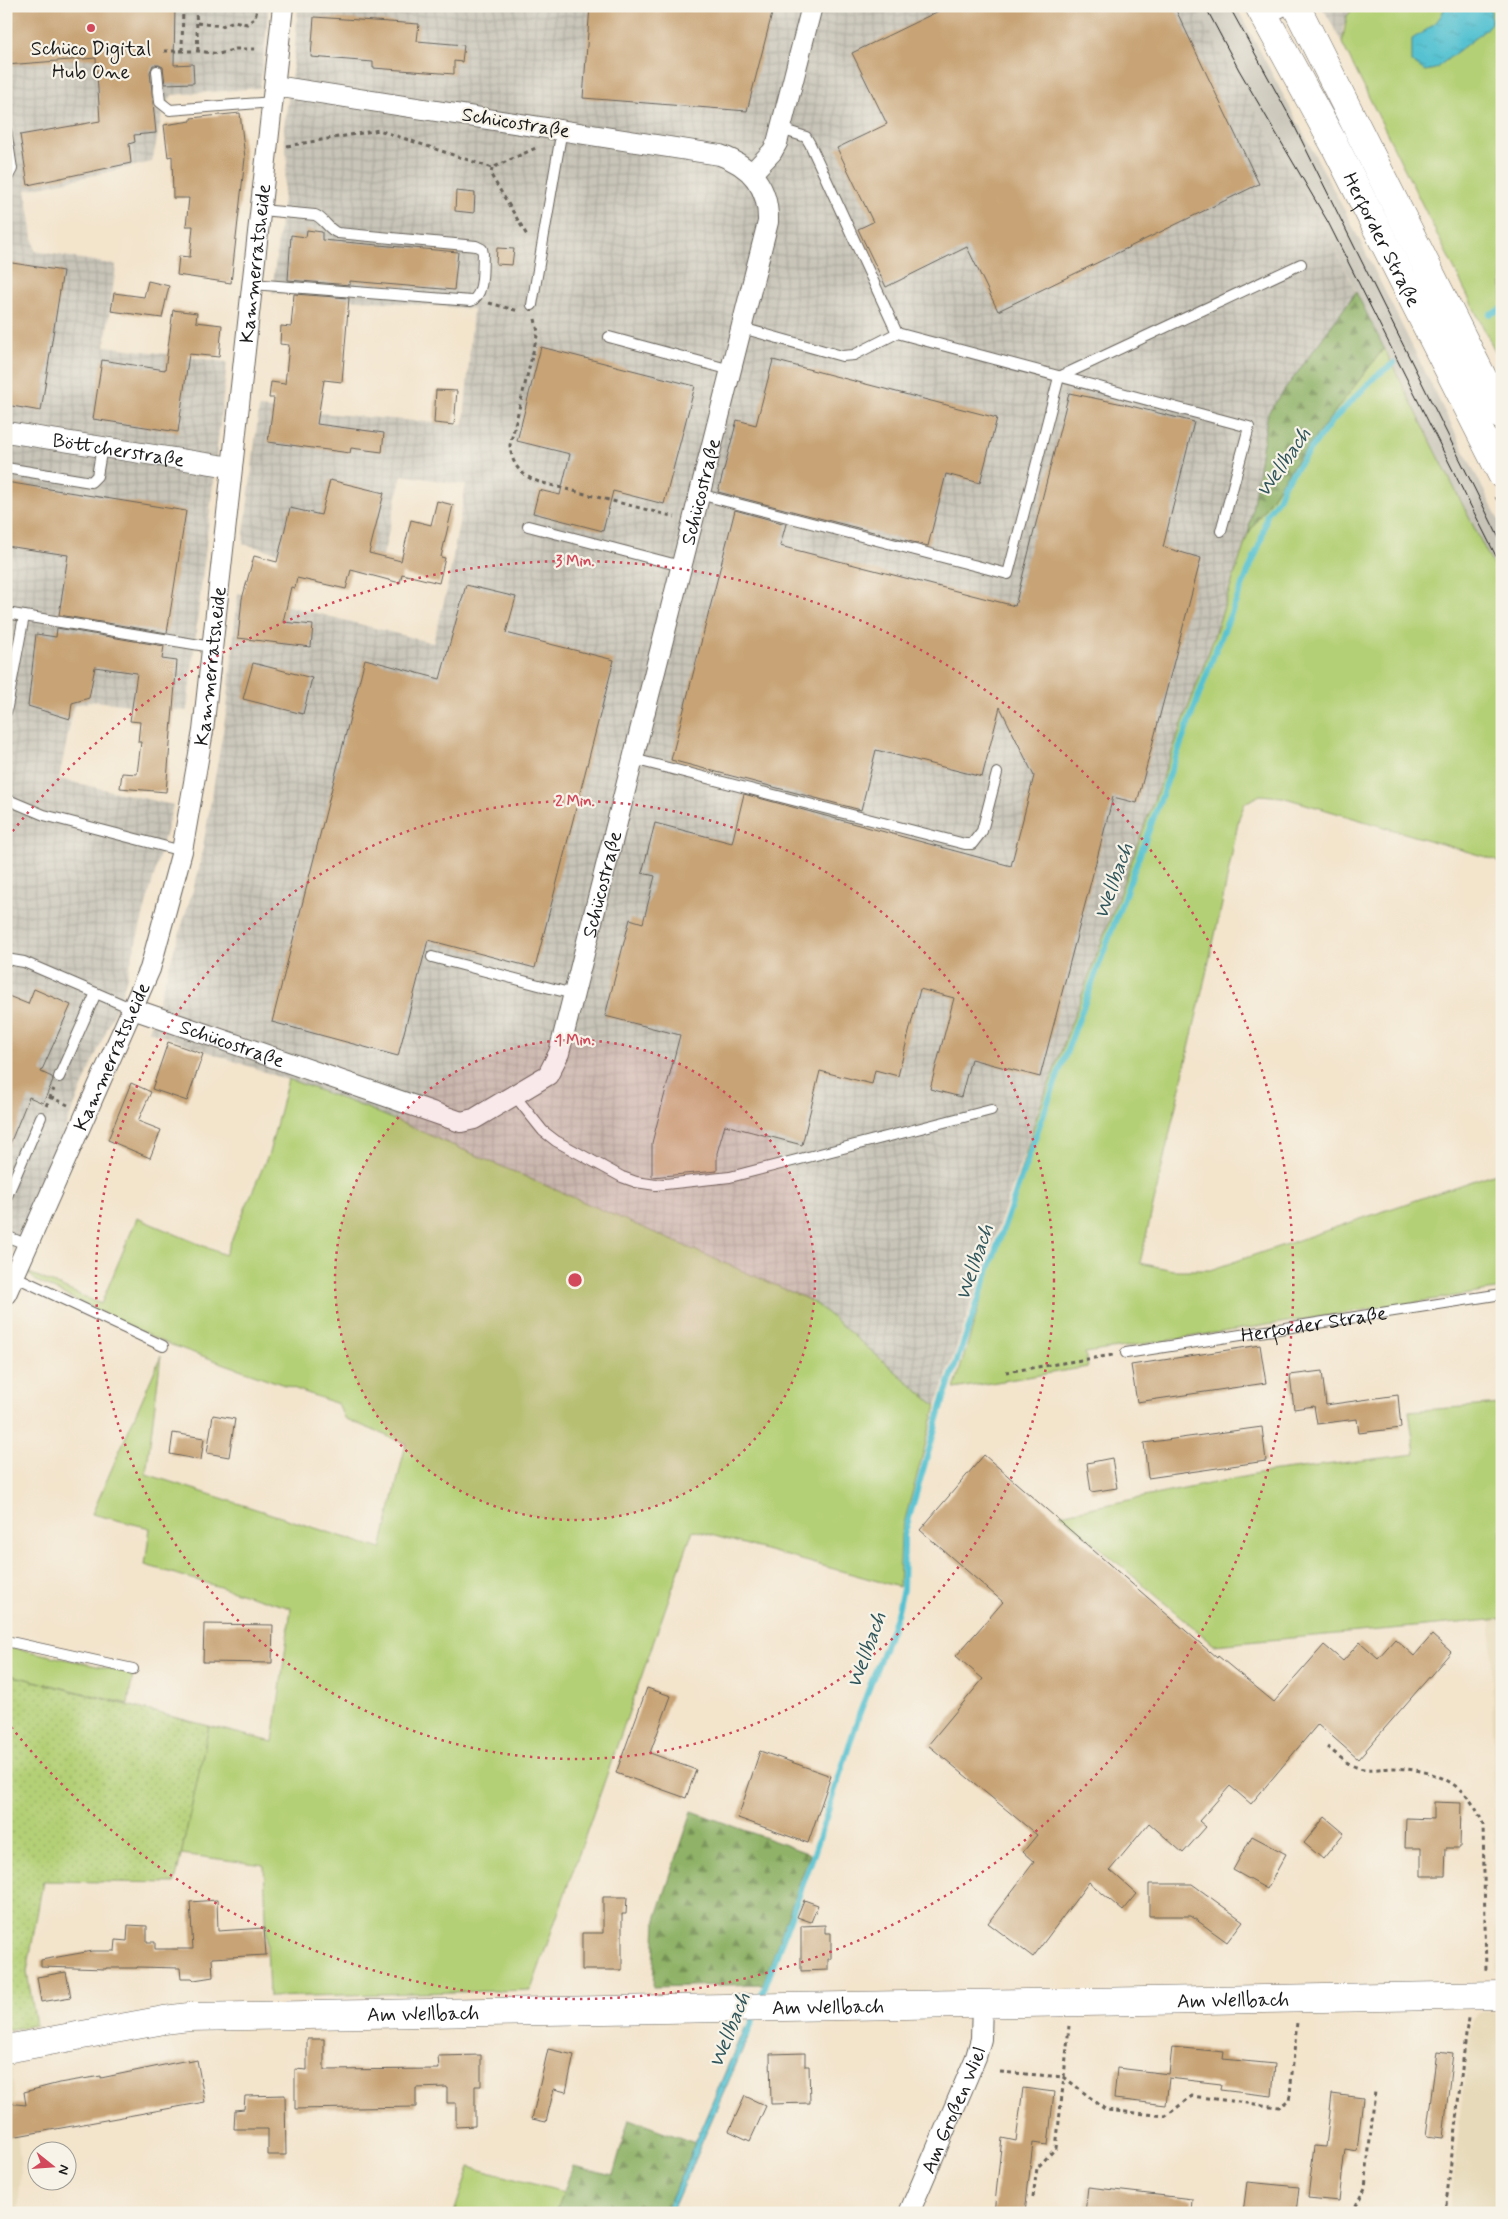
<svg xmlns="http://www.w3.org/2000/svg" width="1508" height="2219" font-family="Mynerve,sans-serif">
  <defs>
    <pattern id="industrial-grid" width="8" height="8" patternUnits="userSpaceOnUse" patternTransform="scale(1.25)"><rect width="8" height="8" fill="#c8c4b8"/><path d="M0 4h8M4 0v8" fill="none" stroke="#aba89e"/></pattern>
    <pattern id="forest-firs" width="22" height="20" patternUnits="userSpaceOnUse" patternTransform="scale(1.25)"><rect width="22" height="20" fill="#8fb267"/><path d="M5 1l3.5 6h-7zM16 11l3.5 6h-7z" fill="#749054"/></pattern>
    <pattern id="garden-dots" width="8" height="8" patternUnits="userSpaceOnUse" patternTransform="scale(1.25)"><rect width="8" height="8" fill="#b4d076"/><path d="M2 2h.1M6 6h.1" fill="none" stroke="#9ab266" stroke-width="1.8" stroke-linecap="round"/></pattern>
    <pattern id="water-ripples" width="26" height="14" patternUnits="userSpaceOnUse" patternTransform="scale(1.25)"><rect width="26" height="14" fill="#56c2d1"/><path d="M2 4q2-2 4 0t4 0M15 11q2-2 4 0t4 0" fill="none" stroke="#4aa6b3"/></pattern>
  </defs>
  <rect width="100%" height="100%" fill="#f7f3e8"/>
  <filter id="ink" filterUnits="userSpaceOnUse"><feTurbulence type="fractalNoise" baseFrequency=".02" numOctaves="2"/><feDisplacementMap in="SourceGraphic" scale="10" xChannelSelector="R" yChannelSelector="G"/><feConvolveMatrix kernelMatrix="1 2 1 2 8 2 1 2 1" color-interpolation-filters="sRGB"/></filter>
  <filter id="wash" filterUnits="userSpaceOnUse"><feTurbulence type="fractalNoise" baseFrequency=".0096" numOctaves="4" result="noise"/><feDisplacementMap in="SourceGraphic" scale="20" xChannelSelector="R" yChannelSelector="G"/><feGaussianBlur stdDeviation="1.12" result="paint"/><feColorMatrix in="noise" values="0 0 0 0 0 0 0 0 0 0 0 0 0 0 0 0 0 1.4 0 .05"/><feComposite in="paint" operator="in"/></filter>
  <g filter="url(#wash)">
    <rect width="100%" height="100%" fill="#f3e4cc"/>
    <path fill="#e7daba" d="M1502,1619v352l-5,1 -6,-352z
      M1484,2012h18v201h-52l13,-125 9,-65 1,-5 5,-5z
      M12,2068l9,105 -3,40h-12v-144z"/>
    <path fill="url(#industrial-grid)" d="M6,6h263l-9,82 -88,7 -10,20 -10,47 -126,28 9,61 81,14 -11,81 122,16 -40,349 -93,-10 -20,4 -15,74 114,26 -50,186 -117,276z
      M298,6h898l25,47 105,178 30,61 -88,121 -20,121 -38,115 -174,470 -100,287 -122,-104 -447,-194 -218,-77 50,-161 28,-162 11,-115 195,50 13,-49 20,-109 -64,-10 -24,102 -135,-33 16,-136 205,17 9,-116 -201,-16 15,-131 -3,-34 11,-78z
      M1322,6h33l-12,21 -1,16z"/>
    <path fill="#c8c4b8" d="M1196,6h40l113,213 153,308v56l-176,-352 -105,-178z"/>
    <path fill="#b4d076" stroke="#687649" d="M1355,6h147v359l-160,-322 5,-27z
      M1384,348l118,235v283l-6,-6 -214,-63 -22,-2 -15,8 -6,15 -17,86 -82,359 33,7h37l292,-99v118l-417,64 3,14 -134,22 82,-270 174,-470 38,-115 41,-63z
      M288,1079l79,29 447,194 122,104 -35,128 -2,53 -206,-57 -162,460 -262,7 -5,-132 -83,-11 28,-128 64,16 18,-134 -146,-43 5,-37 -58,-14 69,-158 -15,118 235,75 25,-105 -62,-26 -6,-14 -175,-62 -127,-61 -9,-9 74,32 36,-86 88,37 44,-102z
      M1502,1404v215l-288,26 -154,-131 208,-42 147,-18 -6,-43z
      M6,1646l127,28 -5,30 -122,-30z
      M469,2167l95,25 -8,21h-102z"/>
    <path fill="url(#forest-firs)" stroke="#566742" d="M1356,292l28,56 -95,123 -41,63 20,-121z
      M692,1811l118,43 -47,130 -110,3 3,-68z
      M629,2119l66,24 -30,70h-109l17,-47 40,9z"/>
    <path fill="url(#garden-dots)" stroke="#687649" d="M6,1674l203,52 -34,157 -132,-2 -16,91 9,53 -30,5z"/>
    <path fill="url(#water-ripples)" stroke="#396f76" d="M1445,6h46v17l-7,8 -49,38 -10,2 -13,-9v-23c14,-9 29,-16 33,-33z
      M744,2028h8l-81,185h-6z"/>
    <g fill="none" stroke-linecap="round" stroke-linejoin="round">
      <path stroke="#56c2d1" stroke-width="6" d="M1490,314l12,-5
        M760,2000l54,-146 45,-139 38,-101 6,-25 1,-54 41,-140 96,-274 174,-469 46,-111 6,-27 11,-15 6,-15 48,-63 44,-45 18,-13
        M747,2035l8,-21"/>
    </g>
    <g id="blocks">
      <path fill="#c7a375" d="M6,6h169l-1,59 19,-1 1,19 -29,1 -2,-17 -4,-2h-6l-3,7 6,61 -22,2 1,7 -6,2 2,19 -103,22 -8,-50 80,-14 -4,-63 -90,7z
        M590,6h184l-27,105 -164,-13z
        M949,6h225l85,178 -261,127 -31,-64 -81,40 -28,-58 15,-7 -36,-74 50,-24 -35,-71z
        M314,17l105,7 -2,17 47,4 -2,17 -8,-1v13l-81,-6v-6l-62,-5z
        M240,113l5,45 -14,125 -54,-8 2,-19 11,1 3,-31h-7l3,-28h-16l-1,-42 -4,1 -4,-32 27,-4v-3z
        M456,191l19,2 -1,20 -19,-2z
        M307,230l15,2v8l136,12 -4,38 -104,-9v4l-62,-5 3,-45 15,2z
        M497,248l17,1 -2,16 -16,-1z
        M6,262l57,9 -22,140 -35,-6z
        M148,281l21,5 -7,32 -51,-7 3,-18 30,4z
        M294,294l55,4 -7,84 -18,-2 -7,44 67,9 -2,19 -31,-4 -1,5 -82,-11 6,-44h-5l2,-16 14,2 4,-39 -9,-1 1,-18 10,1z
        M173,310l24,3 -1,9 26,3 -3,32 -30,-3 -11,78 -85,-13 9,-59 63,10z
        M541,347l154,39 -31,118 -51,-13 -10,40 -70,-18 6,-23 21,5 10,-41 -53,-13z
        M773,360l224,58 -17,65 -34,-9 -18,72 -210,-54 19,-72 19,5z
        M436,390l21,1 -3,34 -20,-2z
        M1069,393l54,11 71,18 -31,125 38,11 -64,245 -24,-6 -73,280 -69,-18 -10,38 -31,-8 24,-91 -34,-9 -22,87 -23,-6 -3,14 -52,-13 -18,74 -77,-20 -8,28v18l-65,6v-34l28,-108 -75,-19 25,-97 13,4 12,-47 -13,-3 13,-50 77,20 12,-49 267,72 23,-90 -34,-69 -18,70 -106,-27 -15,60 -190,-50 64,-250 51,14 -6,22 235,60z
        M330,480l54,13 -15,60 32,8 10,-41 20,5 6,-24 16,4 -12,52 4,1 -6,25 -37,-9 -2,9 -49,-13 -5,19 -49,-11 -2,10 -4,-1 -8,35 30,3 -2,22 -73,-9 4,-39 12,-43 23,6 13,-54 31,7z
        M6,482l180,29 -19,122 -108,-18 9,-60 -62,-9z
        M466,585l50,12 -10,36 108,27 -79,308 -107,-28 -30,116 -126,-34 93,-363 75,20z
        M57,628l107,18 -2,13 15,2 -11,131 -46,-4 2,-15 15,1 4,-32h-3l2,-20 -10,-1 7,-48 -42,-6 -6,31 -17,5 -2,16 -42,-13 8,-72 20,3z
        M253,663l59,15 -9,36 -60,-15z
        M34,989l37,16 -30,67 11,5 1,4 -10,22 -14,-6 -22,54 -1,-156 22,9z
        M168,1042l35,12 -16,47 -35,-12z
        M131,1083l20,9 -13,29 23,9 -11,28 -42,-18z
        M1260,1345l6,38 -129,19 -6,-37z
        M1322,1371l4,34 72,-10 3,33 -42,5 -2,-14 -40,5 -3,-18 -20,3 -4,-34z
        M213,1415l22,4 -6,38 -22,-4z
        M1262,1427l4,34 -118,17 -4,-35z
        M173,1433l31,5 -3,22 -31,-6z
        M984,1455l233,203 1,-2 56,46 50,-57 19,16 17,-19 18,16 17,-19 19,17 18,-21 19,17 -93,107 -40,-35 -67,80 -21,-18 -31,35 7,6 -23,26 -34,-30 -39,47 27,24 -14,17 -34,-29 -56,75 -45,-34 46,-61 -11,-10 14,-17 -109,-90 55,-66 -27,-23 47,-54 -83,-72z
        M1112,1458l5,30 -26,4 -4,-29z
        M204,1624l69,1 -1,38 -69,-1z
        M647,1688l24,8 -21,57 46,17 -10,28 -70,-25z
        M760,1751l71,25 -23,67 -70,-25z
        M1434,1802l27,1 -1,45h-14l-1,28h-24v-28h-16l1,-30 28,1z
        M1325,1817l19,16 -21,26 -19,-16z
        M1252,1836l34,18 -19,35 -34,-19z
        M1149,1884h43l51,37 -16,21 -36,-26h-42z
        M603,1897h24l-1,17h-4v56h-40v-37h21z
        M217,1900l1,31 46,-3 2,27 -54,3 1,19 -19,3 -2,-2h-11l-1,-10 -43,-1v1h-31v1l-65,-2v-7l51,-9h23l1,-11 11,1 1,-16 19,1v16h8v7h38l-3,-47z
        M804,1900l14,5 -7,17 -14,-5z
        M825,1925v8h6v26h-3v11l-27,1v-45z
        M66,1972l5,25 -30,5 -4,-25z
        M307,2039h17v31l115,-1 -1,-13 43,-1v31h-6v40l-19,1v-24h-9v-16l-31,1v19l-121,2v-40l12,1z
        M1172,2047l52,5 -1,7 52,5 -3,32 -52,-6 1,-6 -52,-6 -3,27 -52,-6 3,-31 52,6z
        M548,2049l26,6 -8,37 -12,-3 -8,33 -14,-3z
        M1437,2051l16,2 -10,85 -17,-2z
        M805,2053v13h4l1,37 -39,1 -1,-50z
        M188,2060v2l9,-2 8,42 -199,36v-35l20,2 -2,-13 35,-9 42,-7v2z
        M1023,2088l31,4 -6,53 -15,-2 -8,70h-31l8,-75 14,3z
        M1332,2094l31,4 -6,53 -12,-2 -6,52 -31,-3 6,-52 12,1z
        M285,2095l1,60h-18v-26h-34l1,-19 9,-1 1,-13z
        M745,2096l21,10 -16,35 -21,-10z
        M1247,2182l52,5 -3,26h-53z
        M1088,2187l104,12 -1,14h-106z"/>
    </g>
  </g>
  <g filter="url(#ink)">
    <use href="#blocks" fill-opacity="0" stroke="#67625a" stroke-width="1"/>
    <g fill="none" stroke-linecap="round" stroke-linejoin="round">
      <g stroke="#67625a" stroke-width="12">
        <g id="service">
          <path d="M157,71l3,31 10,8 103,-8"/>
          <path d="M6,130l6,39 -6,11"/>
          <path d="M252,284l219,17c14,-6 11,-33 12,-47l-1,-5 -6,-3 -138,-13c-10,-3 -13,-14 -23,-18l-54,-5"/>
          <path d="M532,305l30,-176"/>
          <path d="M742,328l100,28 12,-1 43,-22 -87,-189 -4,-7 -25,-8"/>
          <path d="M897,333l352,94 -28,104"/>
          <path d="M609,337l122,33"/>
          <path d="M6,468l85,14 6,-6 5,-29"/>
          <path d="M699,494l309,80 51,-197 242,-113"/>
          <path d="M528,526l153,40"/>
          <path d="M6,613l206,34"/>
          <path d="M6,712l18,-96"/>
          <path d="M633,759l332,85h7l10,-13 15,-58"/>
          <path d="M6,799l38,16 138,36"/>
          <path d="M432,957l141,37"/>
          <path d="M6,959l18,3 109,47"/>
          <path d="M59,1077l37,-84"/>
          <path d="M515,1096l28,35 13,10 66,36 14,5 20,3 74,-8 261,-67"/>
          <path d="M6,1198l35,-81"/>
          <path d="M6,1236l22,9"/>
          <path d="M12,1275l151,71"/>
          <path id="s1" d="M1126,1353l376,-59"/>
          <path d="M6,1641l127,28"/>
        </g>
      </g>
      <g stroke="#67625a" stroke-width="22">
        <g id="minor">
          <path d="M1264,15l18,-9"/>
          <path d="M752,173l20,-21 5,-9 35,-137"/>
          <path id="s2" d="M6,432l225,35"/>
          <path id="s3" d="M133,1009l328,113 13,-3 74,-44 11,-22 209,-831c1,-34 -16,-56 -48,-67l-445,-69"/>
          <path id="s4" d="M6,1294l144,-325 32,-118 21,-120 80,-725"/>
          <path id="s5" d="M909,2213l67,-156 5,-18 1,-36"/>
        </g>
      </g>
      <g stroke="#67625a" stroke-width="29">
        <g id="secondary">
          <path id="s6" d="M6,2049l158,-29 25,-3 1313,-22"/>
        </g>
      </g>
      <g stroke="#67625a" stroke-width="29">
        <g id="primary">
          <path id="s7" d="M1259,6l75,138 168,331"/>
          <path d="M1296,6l206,410"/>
        </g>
      </g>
      <path stroke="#67625a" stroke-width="3" stroke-dasharray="4 4" stroke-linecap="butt" d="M197,23l25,3 12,-5 13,3 8,-6 2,-10 -2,-2
        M164,51h34l21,3 17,-5h22
        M182,51l1,-45
        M198,51l-2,-41 2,-4
        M287,146l92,-16 113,38 46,-21
        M492,168l-1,7 37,62
        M489,303l30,8
        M535,319l3,13 -28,113c2,20 10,30 29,37l136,35
        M1496,497l6,11
        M50,1097l18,8
        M46,1106l8,-17
        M1006,1372l107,-17
        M1327,1747c10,7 20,18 32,21 11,3 24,0 35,0 43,2 73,15 89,56l3,148
        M1000,2072l64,5 5,-51
        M1501,2140l1,1
        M1033,2197l4,-29 19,-20 8,-71 42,33 60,6 26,-20 87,11 10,-7 1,-6 7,-72
        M1352,2213l13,-25 10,-97
        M1445,2213l23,-195"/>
      <use href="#service" stroke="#fff" stroke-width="10"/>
      <use href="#minor" stroke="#fff" stroke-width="20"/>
      <use href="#secondary" stroke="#fff" stroke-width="28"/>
      <use href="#primary" stroke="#fff" stroke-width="28"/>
      <path stroke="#1c1c1c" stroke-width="1" d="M1205,6l34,64 89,152 174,346
        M1229,6l62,113 211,425"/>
    </g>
  </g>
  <circle cx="575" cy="1280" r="240" fill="#d1495b" fill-opacity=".12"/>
  <g fill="none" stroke="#d1495b" stroke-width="2.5" stroke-dasharray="2.5 5">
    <circle cx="575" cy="1280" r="240"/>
    <circle cx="575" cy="1280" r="479"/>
    <path d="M8 837A719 719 0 1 1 8 1723"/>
  </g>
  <circle fill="#d1495b" stroke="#f7f3e8" stroke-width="2" cx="91" cy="28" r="5"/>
  <g text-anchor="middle" stroke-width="4.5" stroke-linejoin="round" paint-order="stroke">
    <g font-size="20" fill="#1c1c1c" stroke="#f7f3e8">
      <text x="91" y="55">Schüco Digital<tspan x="91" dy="23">Hub One</tspan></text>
    </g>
    <g font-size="20" fill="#1c1c1c" stroke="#f7f3e8">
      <text transform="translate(516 122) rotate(9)" y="7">Schücostraße</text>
      <text dy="7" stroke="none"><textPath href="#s7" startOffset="264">Herforder Straße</textPath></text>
      <text dy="7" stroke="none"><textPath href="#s4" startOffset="1070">Kammerratsheide</textPath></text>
      <text dy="7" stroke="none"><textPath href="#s2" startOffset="114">Böttcherstraße</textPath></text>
      <text dy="7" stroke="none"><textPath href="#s3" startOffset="1050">Schücostraße</textPath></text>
      <text dy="7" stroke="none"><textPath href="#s4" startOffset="665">Kammerratsheide</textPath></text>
      <text dy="7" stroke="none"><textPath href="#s3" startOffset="645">Schücostraße</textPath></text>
      <text dy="7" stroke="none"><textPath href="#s3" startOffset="105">Schücostraße</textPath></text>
      <text dy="7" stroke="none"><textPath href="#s4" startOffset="260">Kammerratsheide</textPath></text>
      <text dy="7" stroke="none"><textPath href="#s1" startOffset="190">Herforder Straße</textPath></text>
      <text dy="7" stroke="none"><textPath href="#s6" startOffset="1230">Am Wellbach</textPath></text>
      <text dy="7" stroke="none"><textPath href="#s6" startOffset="825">Am Wellbach</textPath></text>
      <text dy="7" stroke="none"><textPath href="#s6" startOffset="420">Am Wellbach</textPath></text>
      <text dy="7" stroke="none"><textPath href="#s5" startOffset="112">Am Großen Wiel</textPath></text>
    </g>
    <g font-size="21" font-style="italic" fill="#30565b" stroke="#f7f3e8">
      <text transform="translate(1283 462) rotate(-55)" y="7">Wellbach</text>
      <text transform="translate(1113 881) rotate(-70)" y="7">Wellbach</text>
      <text transform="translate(974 1262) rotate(-71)" y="7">Wellbach</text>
      <text transform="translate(866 1650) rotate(-70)" y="7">Wellbach</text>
      <text transform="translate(729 2030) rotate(-68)" y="7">Wellbach</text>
    </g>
  </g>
  <circle cx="575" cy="1280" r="8" fill="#d1495b" stroke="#f7f3e8" stroke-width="2.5"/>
  <g font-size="15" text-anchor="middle" font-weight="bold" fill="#d1495b" stroke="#f7f3e8" stroke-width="4.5" stroke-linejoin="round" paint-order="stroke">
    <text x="575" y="566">3 Min.</text>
    <text x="575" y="806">2 Min.</text>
    <text x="575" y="1045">1 Min.</text>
  </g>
  <rect width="1508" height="2219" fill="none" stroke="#f7f3e8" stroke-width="25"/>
  <g transform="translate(52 2166) rotate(107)"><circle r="24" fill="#f7f3e8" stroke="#9f9d96"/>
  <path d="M0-4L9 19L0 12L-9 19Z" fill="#d1495b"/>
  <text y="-8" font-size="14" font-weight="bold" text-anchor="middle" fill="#1c1c1c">N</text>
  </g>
</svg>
